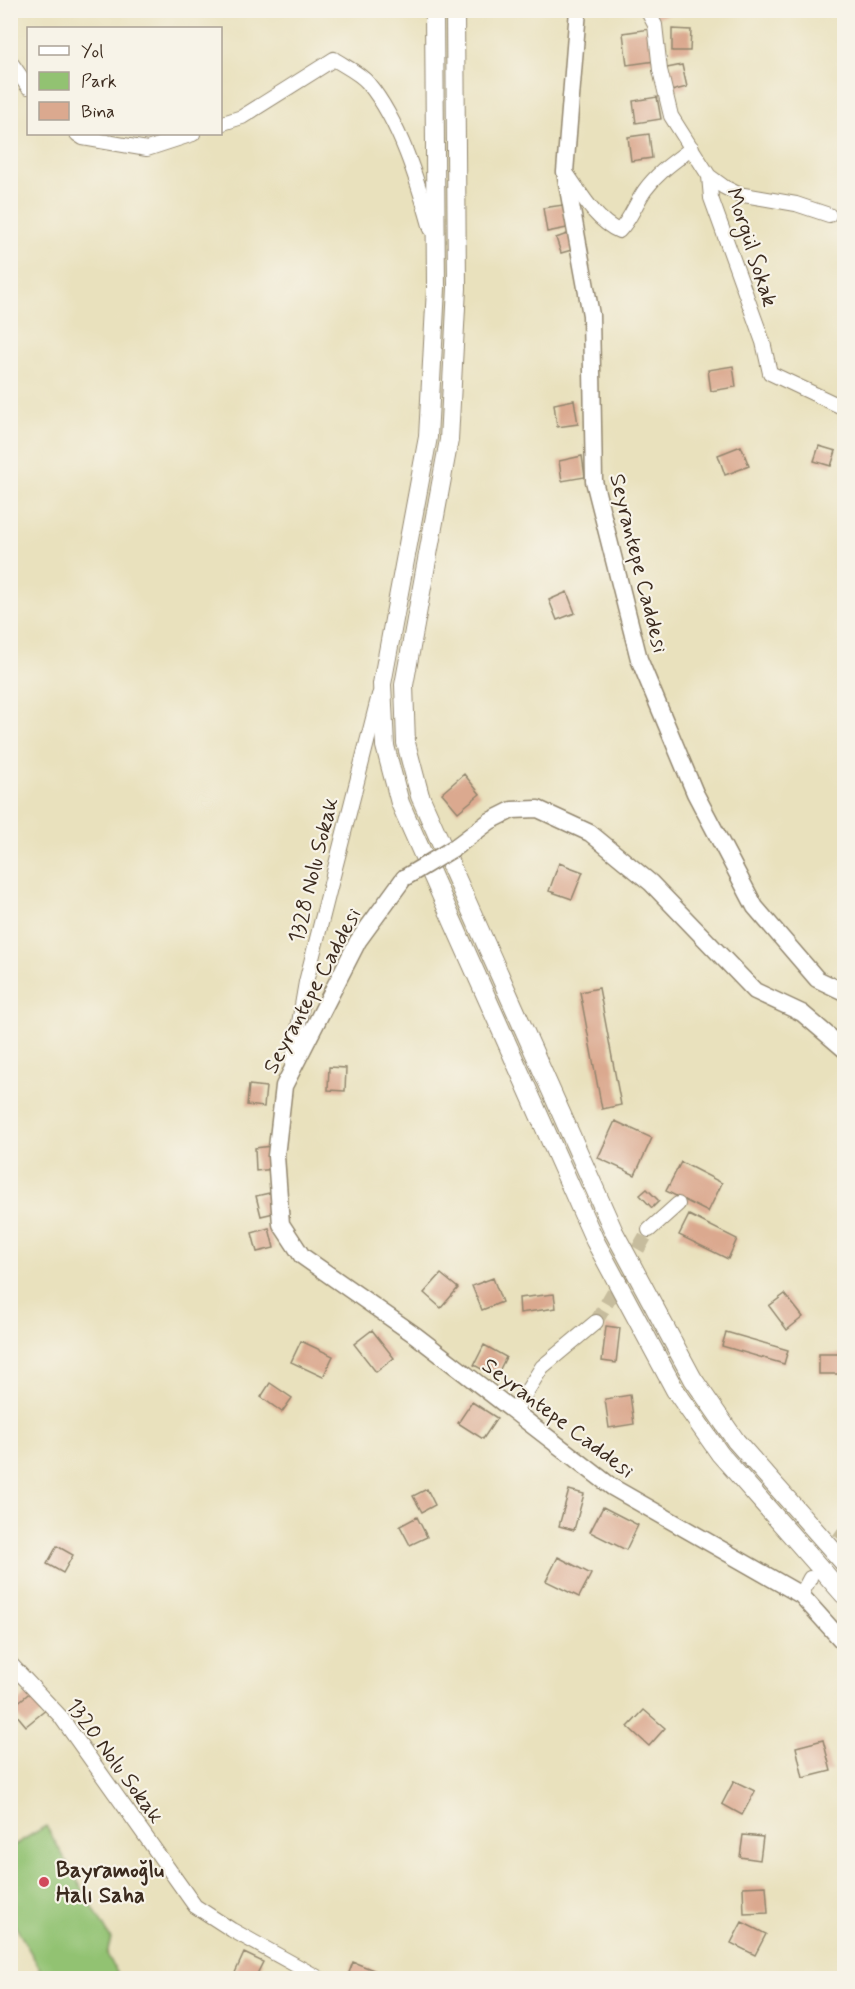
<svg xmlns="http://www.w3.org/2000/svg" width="855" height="1989" font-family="Mynerve,sans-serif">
  <rect width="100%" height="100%" fill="#f7f3e8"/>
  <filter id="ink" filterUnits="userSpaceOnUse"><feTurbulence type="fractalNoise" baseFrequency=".0167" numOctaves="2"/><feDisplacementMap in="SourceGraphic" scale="12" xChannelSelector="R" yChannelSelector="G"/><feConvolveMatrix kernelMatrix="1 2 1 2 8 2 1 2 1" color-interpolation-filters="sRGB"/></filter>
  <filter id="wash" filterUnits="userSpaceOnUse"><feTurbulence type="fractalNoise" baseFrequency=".008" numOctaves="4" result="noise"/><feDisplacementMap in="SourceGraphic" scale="24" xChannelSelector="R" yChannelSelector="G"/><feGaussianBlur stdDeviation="1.35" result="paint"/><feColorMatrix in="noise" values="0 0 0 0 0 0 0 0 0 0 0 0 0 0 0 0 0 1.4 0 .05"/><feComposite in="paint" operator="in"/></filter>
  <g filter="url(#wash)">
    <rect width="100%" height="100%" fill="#e9e1bd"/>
    <path fill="#92c272" stroke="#667648" stroke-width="1.5" d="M46,1826l65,113 -4,15 13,24h-86l6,-9 -29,-51v-71z"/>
    <g id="blocks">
      <path fill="#dba98f" d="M654,10h26v1l-24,7z
        M650,29l5,32 -28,4 -4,-32z
        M672,29l19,1 -1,21h-18z
        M682,65l5,22 -20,5 -5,-23z
        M657,97l4,22 -25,4 -3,-22z
        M649,134l3,24 -21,3 -3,-24z
        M563,205l4,23 -20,4 -4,-24z
        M570,233l5,16 -14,4 -5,-15z
        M733,366l3,21 -25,4 -3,-21z
        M574,400l4,24 -21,3 -3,-23z
        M741,446l8,20 -24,9 -7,-20z
        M819,446l17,5 -5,15 -17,-5z
        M582,456l3,21 -23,4 -3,-20z
        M567,592l8,21 -18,7 -8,-20z
        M464,774l16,20 -22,18 -16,-19z
        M559,863l24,9 -11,27 -23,-8z
        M599,988l22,117 -19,4 -22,-117z
        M329,1067l17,1 -1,23 -17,-1z
        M249,1085l17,2 -2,20 -17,-2z
        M615,1121l37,17 -17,37 -37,-17z
        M272,1146l2,23 -18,2 -1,-23z
        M681,1162l41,21 -14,29 -42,-21z
        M647,1189l12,12 -7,7 -12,-13z
        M274,1192l4,20 -17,4 -5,-20z
        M689,1215l48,24 -9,20 -49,-24z
        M269,1228l5,20 -17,4 -5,-19z
        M441,1274l17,14 -17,20 -17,-15z
        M493,1278l9,24 -20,8 -10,-24z
        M554,1294l2,14 -36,5 -1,-15z
        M785,1294l18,23 -16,13 -18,-24z
        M606,1326l14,2 -4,35 -14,-2z
        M372,1330l22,28 -18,14 -22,-28z
        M726,1332l62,18 -4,14 -62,-18z
        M301,1341l32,15 -10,21 -32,-15z
        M484,1345l22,12 -10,20 -22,-12z
        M819,1354h25v20h-25z
        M270,1383l22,15 -10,14 -21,-15z
        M630,1395l4,29 -25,4 -4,-29z
        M472,1402l25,16 -14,21 -25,-16z
        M427,1489l8,16 -13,7 -9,-16z
        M569,1490l15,4 -10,36 -15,-4z
        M603,1507l35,18 -12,25 -36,-18z
        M417,1517l10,20 -17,8 -10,-19z
        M57,1546l16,9 -10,18 -16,-9z
        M558,1557l33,17 -12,23 -33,-16z
        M32,1691l15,18 -21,17 -15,-18z
        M644,1710l21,18 -16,18 -21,-19z
        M823,1740l8,31 -28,7 -7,-31z
        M734,1781l21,10 -13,24 -20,-11z
        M743,1835l20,2 -3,23 -20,-3z
        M766,1886l2,27 -24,1 -1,-27z
        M742,1922l24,12 -11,21 -24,-12z
        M244,1953l19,9 -8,16h-14l-7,-3z
        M353,1962l23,9 -3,7h-26z"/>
    </g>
  </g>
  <g filter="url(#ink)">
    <use href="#blocks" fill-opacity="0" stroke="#92866e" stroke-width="1.5"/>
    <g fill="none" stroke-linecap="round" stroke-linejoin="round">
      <path stroke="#c6bc9d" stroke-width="14" stroke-dasharray="14 7" stroke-linecap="butt" d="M596,1322l53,-92
        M814,1573l30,-41"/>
      <g stroke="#92866e" stroke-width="16">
        <path id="minor" d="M647,10l8,15 5,45 11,46 38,60 15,11 14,7 58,10 33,11
          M10,61l18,26
          M220,124l22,-7 92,-58c10,7 26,14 34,24 32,39 50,99 63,146
          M77,134l6,4 64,11 46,-15
          M567,174c15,21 28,46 52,57 12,-12 16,-27 26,-41 13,-18 30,-29 47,-42
          M709,176l2,22 52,144 7,31 74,35
          M292,1064l14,-82 73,-287
          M649,1230l29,-26
          M514,1412l28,-45 54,-45
          M801,1595l9,-17
          M10,1663l50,53 135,190 37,24 87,48"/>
      </g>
      <g stroke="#92866e" stroke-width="19">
        <path id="tertiary" d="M578,10l-13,162 26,143 3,166 45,178 56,134 60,114 62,72 27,13
          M454,848l36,-27 22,-11 26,-1 52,24 61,50 104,108 47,22 42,36
          M404,878l-46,63 -74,145 -8,70 5,68 21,32 113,79 197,152 189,108 43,48"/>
      </g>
      <g stroke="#92866e" stroke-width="20">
        <path id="secondary" d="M434,10l2,278 -8,149 -46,247 3,62 15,57 195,438 80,149 45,64 124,141
          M455,10l2,278 -8,152 -45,245 2,58 14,53 194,436 79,147 43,62 108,122"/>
      </g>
      <use href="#minor" stroke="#fff" stroke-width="14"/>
      <use href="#tertiary" stroke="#fff" stroke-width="16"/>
      <use href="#secondary" stroke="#fff" stroke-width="18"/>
      <g stroke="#92866e" stroke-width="19" stroke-linecap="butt">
        <path id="tertiary-bridge" d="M404,878l50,-30"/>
      </g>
      <use href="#tertiary-bridge" stroke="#fff" stroke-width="16"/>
    </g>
  </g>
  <circle fill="#d1495b" stroke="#f7f3e8" stroke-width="2" cx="44" cy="1882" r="6"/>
  <g text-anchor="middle" stroke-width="4.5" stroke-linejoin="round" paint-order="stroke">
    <g font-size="22" fill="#3b2a1e" stroke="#f7f3e8">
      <text transform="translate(753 247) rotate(72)" y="8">Morgül Sokak</text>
      <text transform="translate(640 563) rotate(76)" y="8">Seyrantepe Caddesi</text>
      <text transform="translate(312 870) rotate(-76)" y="8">1328 Nolu Sokak</text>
      <text transform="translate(311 990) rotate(-62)" y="8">Seyrantepe Caddesi</text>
      <text transform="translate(559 1417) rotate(37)" y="8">Seyrantepe Caddesi</text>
      <text transform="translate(116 1760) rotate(54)" y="8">1320 Nolu Sokak</text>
    </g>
    <g font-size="22" font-weight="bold" fill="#3b2a1e" stroke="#f7f3e8" text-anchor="start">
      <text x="56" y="1877">Bayramoğlu<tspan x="56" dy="25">Halı Saha</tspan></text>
    </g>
  </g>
  <rect width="855" height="1989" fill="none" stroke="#f7f3e8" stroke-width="36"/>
  <rect x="27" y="27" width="195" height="108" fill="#f7f3e8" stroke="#aca397" stroke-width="1.5"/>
  <rect x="39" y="46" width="30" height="9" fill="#ffffff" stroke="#aca397" stroke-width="1.5"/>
  <text x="81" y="57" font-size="18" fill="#3b2a1e">Yol</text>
  <rect x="39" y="72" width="30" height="18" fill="#92c272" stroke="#aca397" stroke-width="1.5"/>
  <text x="81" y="87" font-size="18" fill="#3b2a1e">Park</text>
  <rect x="39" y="102" width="30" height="18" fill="#dba98f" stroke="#aca397" stroke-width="1.5"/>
  <text x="81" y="117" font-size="18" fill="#3b2a1e">Bina</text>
</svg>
